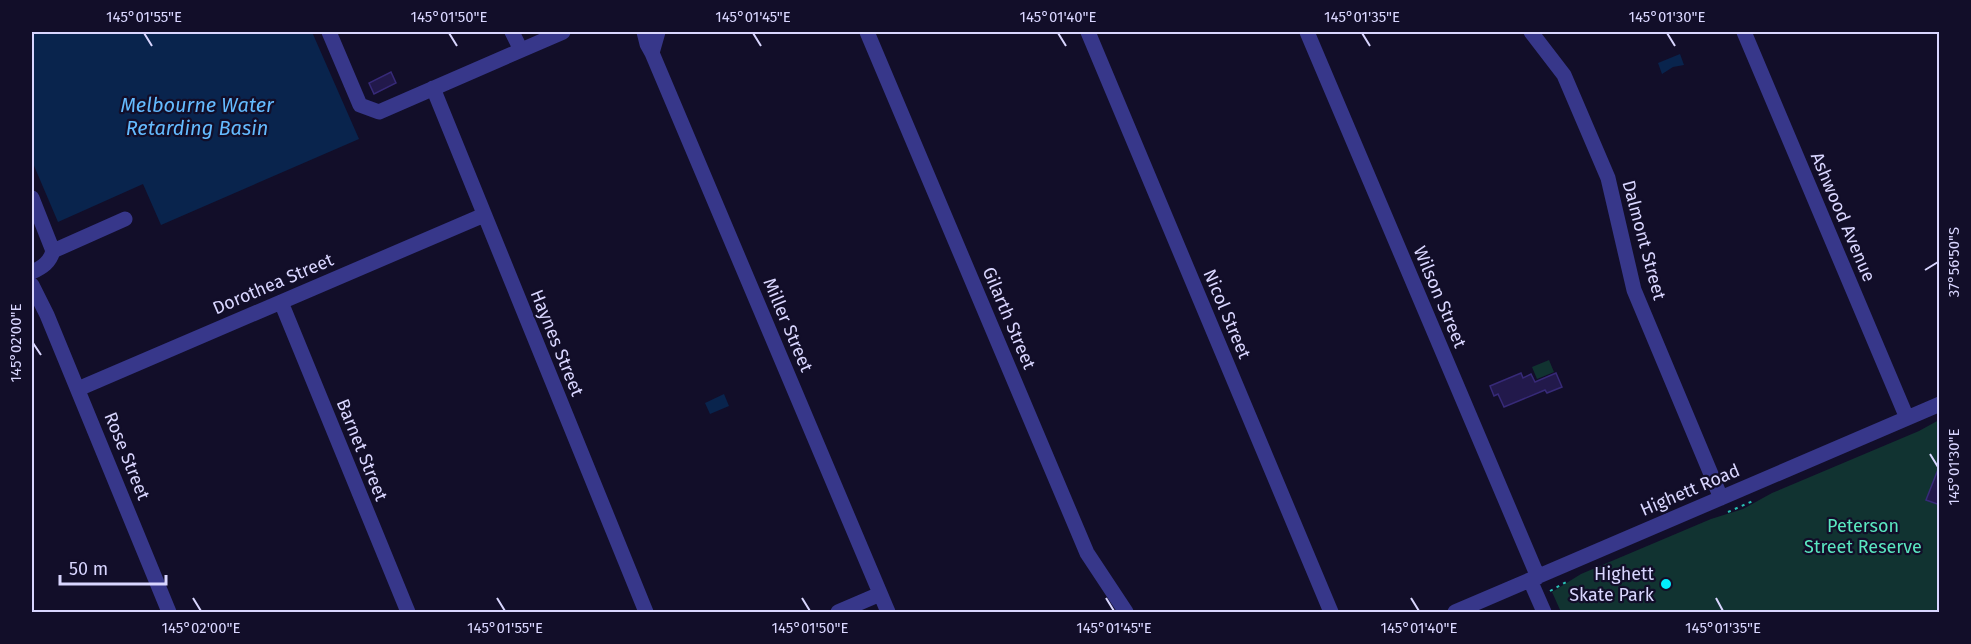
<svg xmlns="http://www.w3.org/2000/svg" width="1971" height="644" font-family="'Fira Sans',sans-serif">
  <rect width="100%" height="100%" fill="#120e29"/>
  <path fill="#113331" d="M1549,360l5,12 -17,7 -5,-12z
    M1939,420v192h-378l-9,-20 29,-18 130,-55 32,-10 29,-16 147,-62z"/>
  <path fill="#09244d" d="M32,32h280l47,107 -198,86 -18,-41 -85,38 -26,-61z
    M1680,54l4,11 -11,2 -11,7 -4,-11z
    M724,394l5,12 -19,8 -5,-11z"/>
  <path fill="#22194b" stroke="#372a78" stroke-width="1.5" d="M391,72l5,11 -22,11 -5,-11z
    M1521,373l2,5 8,-4 4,8 21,-9 6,14 -15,6 -2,-3 -41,17 -6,-13 -4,2 -4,-10z
    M1939,467h1v38l-14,-5z"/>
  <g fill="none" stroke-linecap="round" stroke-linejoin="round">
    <path stroke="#28c1b4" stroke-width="2" stroke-dasharray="3 4.5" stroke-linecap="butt" d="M1728,512l25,-11
      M1550,591l18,-10"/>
    <path stroke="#37378a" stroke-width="15" d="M329,32l31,73 19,7 184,-80
      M512,32l9,18
      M644,32l3,12 5,9 236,559
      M867,32l220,521 39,59
      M1088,32l243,580
      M1307,32l231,545
      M1531,32l33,43 44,103 26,112 87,208
      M1744,32l163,386
      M652,53l6,-21
      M433,88l213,524
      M32,198l21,53c-3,11 -10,16 -21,21
      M53,251l72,-32
      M32,285l15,30 122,297
      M281,302l127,310
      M78,389l406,-174
      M1530,580l14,32
      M838,612l42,-18
      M1455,612l485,-208"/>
  </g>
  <path fill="none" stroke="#d9d6ff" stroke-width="2" d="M144,33l8,13M449,33l8,13M753,33l8,13M1058,33l8,13M1362,33l8,13M1667,33l8,13M1925,270l13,-8M33,343l8,12M1930,454l8,13M193,598l8,13M497,598l8,13M802,598l8,13M1106,598l8,13M1411,598l8,13M1716,598l7,13"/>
  <circle fill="#02edff" stroke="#120e29" stroke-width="2" cx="1666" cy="584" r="6"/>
  <g text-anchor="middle" stroke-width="4.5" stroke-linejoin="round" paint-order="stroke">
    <g font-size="18" fill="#d9d6ff" stroke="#120e29">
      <text transform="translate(1843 217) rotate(67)" y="6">Ashwood Avenue</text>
      <text transform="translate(1644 240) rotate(75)" y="6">Dalmont Street</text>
      <text transform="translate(273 284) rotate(-23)" y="6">Dorothea Street</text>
      <text transform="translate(1440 297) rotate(67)" y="6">Wilson Street</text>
      <text transform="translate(1227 314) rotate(67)" y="6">Nicol Street</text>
      <text transform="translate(1009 318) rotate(67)" y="6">Gilarth Street</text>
      <text transform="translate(788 325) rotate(67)" y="6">Miller Street</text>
      <text transform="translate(557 343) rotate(68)" y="6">Haynes Street</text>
      <text transform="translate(362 450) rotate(68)" y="6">Barnet Street</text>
      <text transform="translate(127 456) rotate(68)" y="6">Rose Street</text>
      <text transform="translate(1690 490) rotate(-23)" y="6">Highett Road</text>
    </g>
    <g font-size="18" fill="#5ae7c0" stroke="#120e29">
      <text x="1863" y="532">Peterson<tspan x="1863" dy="21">Street Reserve</tspan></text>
    </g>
    <g font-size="18" fill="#d9d6ff" stroke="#120e29" text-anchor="end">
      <text x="1654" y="580">Highett<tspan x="1654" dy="21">Skate Park</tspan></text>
    </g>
    <g font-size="20" font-style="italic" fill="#64bbff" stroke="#120e29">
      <text x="197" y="112">Melbourne Water<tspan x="197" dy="23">Retarding Basin</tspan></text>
    </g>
  </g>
  <rect width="1971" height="644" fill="none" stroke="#120e29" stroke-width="66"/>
  <path d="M60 575v9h106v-9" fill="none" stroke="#d9d6ff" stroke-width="3"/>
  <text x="69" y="575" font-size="18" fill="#d9d6ff" stroke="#120e29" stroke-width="4.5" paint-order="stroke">50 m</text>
  <rect x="33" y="33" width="1905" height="578" fill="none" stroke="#d9d6ff" stroke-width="2"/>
  <g font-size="15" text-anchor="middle" fill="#d9d6ff">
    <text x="144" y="22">145°01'55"E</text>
    <text x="449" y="22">145°01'50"E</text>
    <text x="753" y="22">145°01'45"E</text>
    <text x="1058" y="22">145°01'40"E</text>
    <text x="1362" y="22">145°01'35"E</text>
    <text x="1667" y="22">145°01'30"E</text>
    <text transform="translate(1954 262) rotate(-90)" y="5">37°56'50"S</text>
    <text transform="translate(16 343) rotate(-90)" y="5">145°02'00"E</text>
    <text transform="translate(1954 467) rotate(-90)" y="5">145°01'30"E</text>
    <text x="201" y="633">145°02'00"E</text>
    <text x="505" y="633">145°01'55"E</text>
    <text x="810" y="633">145°01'50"E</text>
    <text x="1114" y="633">145°01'45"E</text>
    <text x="1419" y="633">145°01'40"E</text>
    <text x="1723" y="633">145°01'35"E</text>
  </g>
</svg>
